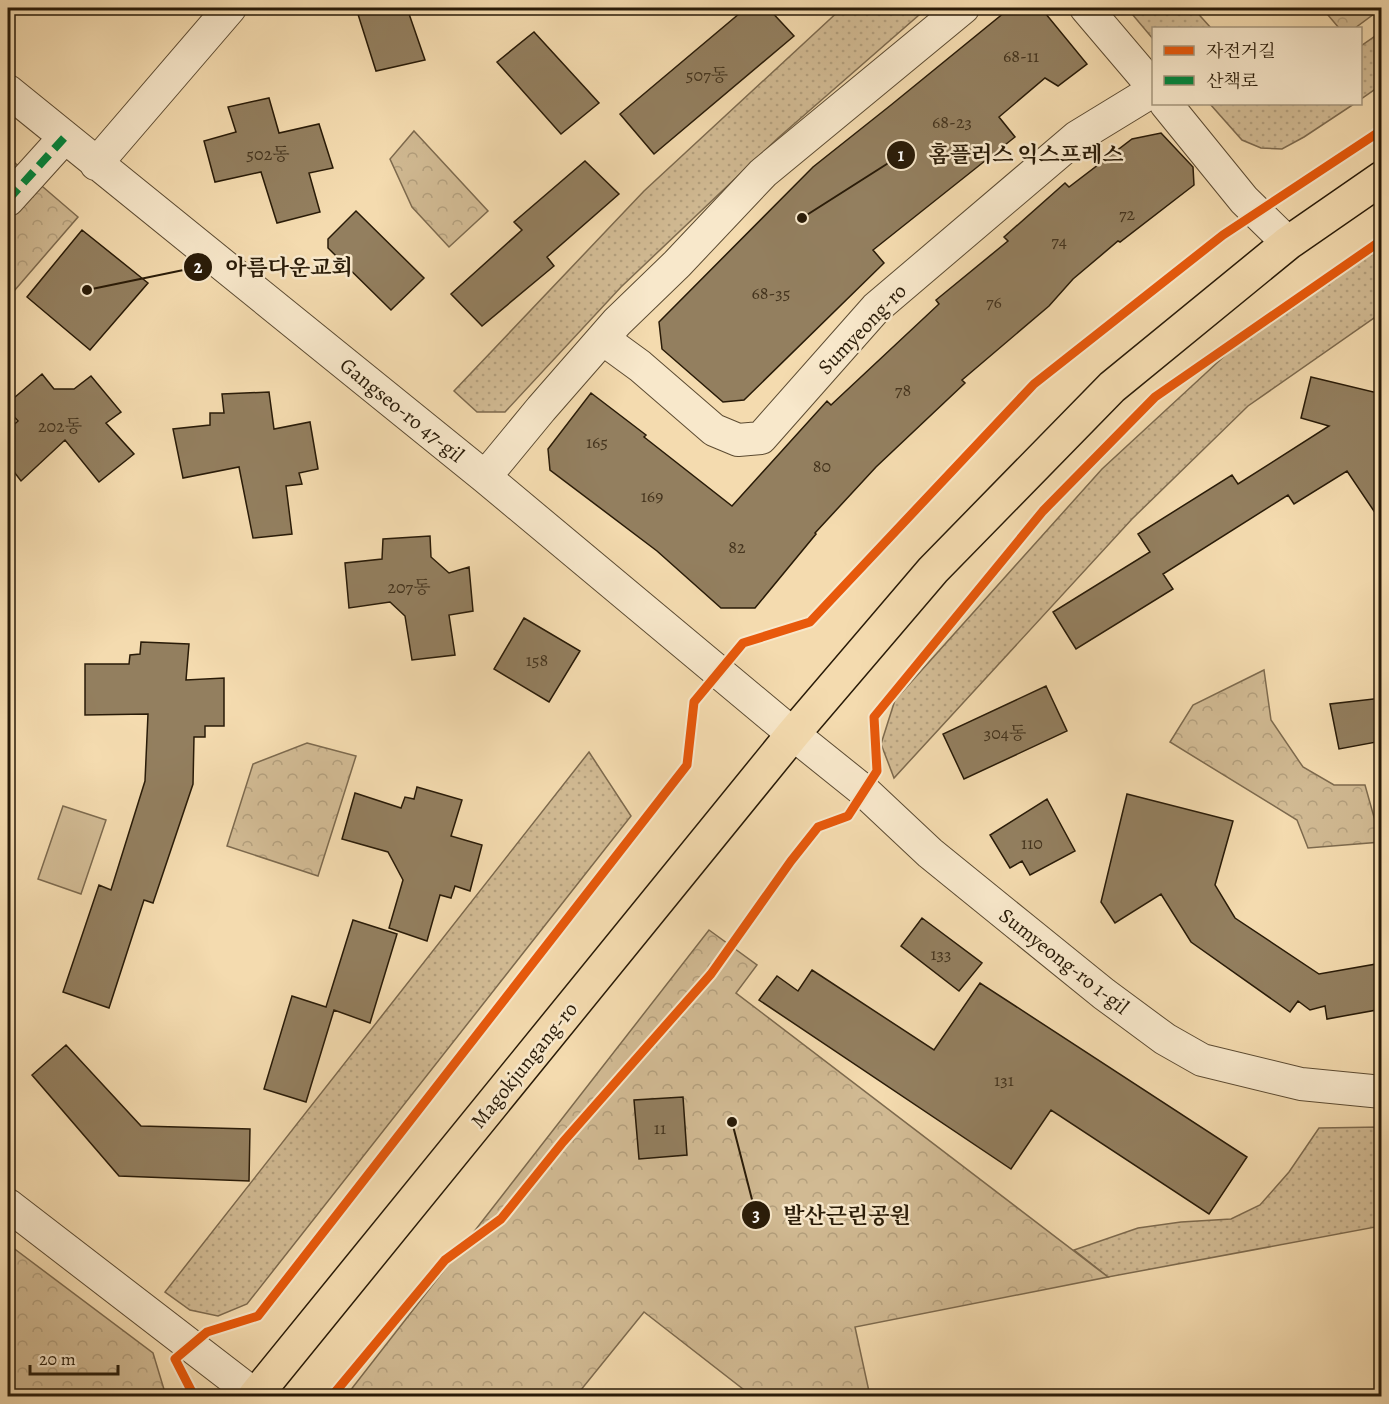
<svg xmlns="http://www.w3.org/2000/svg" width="1389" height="1404" font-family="Alegreya,'Noto Serif KR',serif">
  <defs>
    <pattern id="grass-dots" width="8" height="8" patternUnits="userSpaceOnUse" patternTransform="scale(1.5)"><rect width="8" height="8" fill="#d1ba93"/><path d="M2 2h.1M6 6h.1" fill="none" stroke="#b39f7d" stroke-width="1.8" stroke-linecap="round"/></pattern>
    <pattern id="park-crowns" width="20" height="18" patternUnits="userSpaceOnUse" patternTransform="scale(1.5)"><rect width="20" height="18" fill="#d1ba93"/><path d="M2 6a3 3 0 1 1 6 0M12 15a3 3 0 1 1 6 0" fill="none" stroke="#b39f7d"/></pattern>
  </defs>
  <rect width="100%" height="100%" fill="#f4dbaf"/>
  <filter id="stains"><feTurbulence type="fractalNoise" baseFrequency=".00333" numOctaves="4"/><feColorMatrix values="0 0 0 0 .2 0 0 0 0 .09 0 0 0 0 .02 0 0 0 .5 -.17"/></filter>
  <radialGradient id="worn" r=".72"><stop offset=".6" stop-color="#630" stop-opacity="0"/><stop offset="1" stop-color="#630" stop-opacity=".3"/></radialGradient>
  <path fill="url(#grass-dots)" stroke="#7d6a4e" stroke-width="1.5" d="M842,8h85l-149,130 -157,149 -116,125h-28l-23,-21 190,-200z
    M1127,8h66l18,20h-57l-1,11z
    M1381,32v53l-20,14v-53z
    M1210,104h144l-50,33 -22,12 -21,-1 -19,-8z
    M1381,243v70l-133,93 -116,113 -238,259 -13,-34 14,-44 207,-231 130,-120z
    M589,752l42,64 -384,488 -29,12 -28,-6 -25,-18z
    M1381,1127v99l-273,51 -34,-27 64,-22 43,-6 50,-3 29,-14 29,-33 30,-44z"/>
  <path fill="url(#park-crowns)" stroke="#7d6a4e" stroke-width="1.5" d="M1322,8h60l-27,20h-16z
    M414,131l74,80 -39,36 -37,-40 -22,-48z
    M8,157l70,60 -70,81z
    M1264,670l7,50 32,47 31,18h31l16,57 -73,6 -11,-28 -127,-78 23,-37z
    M307,743l49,13 -38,120 -91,-30 26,-82z
    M709,930l48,35 -21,28 372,284 -253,50 15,69h-118l-108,-84 -68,84h-230z
    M8,1244l145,109 13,43h-158z"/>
  <path fill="#d1ba93" stroke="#7d6a4e" stroke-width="1.5" d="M63,806l43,14 -25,74 -43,-15z"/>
  <path fill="#937f5f" stroke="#291b08" stroke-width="1.5" d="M356,8h51l18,52 -49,11z
    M746,8h22l26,28 -140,118 -34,-40z
    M1010,8h31l46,56 -29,22 -13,-8 -46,39 16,20 -142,113 11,13 -140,137 -21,2 -61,-53 -3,-27 154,-155 78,-62z
    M534,32l65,71 -38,31 -64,-72z
    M269,98l10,35 40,-9 14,44 -24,5 11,39 -43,11 -16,-51 -46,10 -11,-41 32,-9 -8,-25z
    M1161,133l32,34 1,18 -74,57 -2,-1 -45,38 -24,27 -87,74 3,3 -89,84 -61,66 1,1 -61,74h-34l-64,-57 -107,-81 -2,-21 43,-56 55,42 -2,2 88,69 95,-105 4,4 108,-101 -3,-4 72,-59 -4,-4 61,-54 4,4 63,-48z
    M585,161l34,33 -72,63 7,9 -72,60 -31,-32 71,-64 -8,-8z
    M356,211l68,67 -33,32 -63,-62v-9z
    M82,230l66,53 -58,67 -63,-53z
    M42,374l12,15h20l17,-13 30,36 -15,11 28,31 -35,28 -34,-42 -44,41 -13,-17v-34l10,-9 -10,-11v-7z
    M1311,377l71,17v129l-35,-52 -53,33 -6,-9 -125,79 10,15 -97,60 -23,-37 97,-60 -12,-18 94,-59 6,9 91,-58 -28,-8z
    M269,392l5,37 36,-7 8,47 -19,4 3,11 -16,2 6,48 -39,4 -14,-71 -56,11 -10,-49 37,-4v-12h14l-2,-19z
    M430,536l1,21 18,16 20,-6 4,44 -24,4 6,40 -43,5 -7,-44 -15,-14 -41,6 -4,-45 37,-4 1,-20z
    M524,618l56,33 -31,51 -55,-33z
    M141,642l48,2 -3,36 38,-2v48h-19v11h-11l-1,47 -40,119 -9,-3 -35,108 -46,-16 36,-107 12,5 34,-109 3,-67 -63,1v-51h44l1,-9 10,-1z
    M1046,686l21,45 -103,48 -21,-45z
    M1382,698v43l-43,8 -9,-45z
    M417,787l45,13 -11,36 31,9 -12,46 -15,-5 -4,12 -11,-3 -13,46 -38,-13 14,-48 -15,-28 -46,-13 13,-46 46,15 4,-11 9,2z
    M1127,794l106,27 -18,64 20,33 84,56 63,-11v46l-55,10 -2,-13 -15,4 -12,-9 -8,11 -99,-70 -30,-48 -46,29 -14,-21z
    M1047,799l28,52 -45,24 -8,-14 -12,7 -20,-33z
    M922,918l60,45 -23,28 -58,-45z
    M353,920l44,14 -27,89 -36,-13 -28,92 -42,-13 28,-93 34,11z
    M812,970l122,80 46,-67 267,174 -38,57 -158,-104 -40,59 -252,-169 18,-24 21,15z
    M66,1045l75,81 109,3 -1,52 -130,-5 -87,-101z
    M683,1097l4,58 -48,4 -5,-59z"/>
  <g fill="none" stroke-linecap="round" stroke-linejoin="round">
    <g stroke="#5c4b32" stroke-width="34">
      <path id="minor" d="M1086,8l68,80
        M8,91l477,386 308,257 71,57 66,62 90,73 84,68 61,45 37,21 99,24 81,8
        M1166,104l78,96 44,43
        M96,164l134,-156
        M8,200l56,-62
        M603,339l37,27 74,64 24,10 23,-2 115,-130 201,-171 77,-47
        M485,477l56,-68 76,-87 60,-58 86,-91 200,-165
        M8,1205l248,191"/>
    </g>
    <g stroke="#291b08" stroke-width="36">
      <path id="major" d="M255,1396l538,-662 140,-164 179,-183 176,-144 94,-65"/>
    </g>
    <use href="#minor" stroke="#f8e8cb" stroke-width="32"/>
    <use href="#major" stroke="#f4dbaf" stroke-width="33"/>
    <path stroke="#00873e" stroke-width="8" stroke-dasharray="15 8" stroke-linecap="butt" d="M8,200l56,-62"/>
    <g stroke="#f8e8cb" stroke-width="13">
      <path id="cycleway" d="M194,1396l-19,-37 32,-27 51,-16 429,-551 7,-63 49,-59 67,-21 224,-238 189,-149 159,-105
        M332,1396l113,-136 56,-41 62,-77 148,-168 80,-113 27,-34 30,-11 29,-45 -3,-54 169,-206 112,-114 227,-157"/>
    </g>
    <use href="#cycleway" stroke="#e8590c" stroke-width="9"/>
  </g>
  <g text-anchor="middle" stroke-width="5" stroke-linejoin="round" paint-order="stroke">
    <g font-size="18" fill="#44341e">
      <text x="1021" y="62">68-11</text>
      <text x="707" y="81">507동</text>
      <text x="952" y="128">68-23</text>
      <text x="268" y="160">502동</text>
      <text x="1127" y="220">72</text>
      <text x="1059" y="247">74</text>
      <text x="771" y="299">68-35</text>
      <text x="994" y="308">76</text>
      <text x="903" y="396">78</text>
      <text x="60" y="432">202동</text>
      <text x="597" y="448">165</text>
      <text x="822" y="472">80</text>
      <text x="652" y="502">169</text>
      <text x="737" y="553">82</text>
      <text x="409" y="593">207동</text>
      <text x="537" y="666">158</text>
      <text x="1005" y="739">304동</text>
      <text x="1032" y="849">110</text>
      <text x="941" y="960">133</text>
      <text x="1004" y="1086">131</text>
      <text x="660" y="1134">11</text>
    </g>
    <g font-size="21" fill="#291b08" stroke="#f8e8cb">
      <text transform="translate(862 329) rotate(-46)" y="7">Sumyeong-ro</text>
      <text transform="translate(402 410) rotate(39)" y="7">Gangseo-ro 47-gil</text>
      <text transform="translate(1064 961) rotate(38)" y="7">Sumyeong-ro 1-gil</text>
      <text transform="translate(524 1065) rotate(-51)" y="7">Magokjungang-ro</text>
    </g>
  </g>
  <path fill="none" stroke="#291b08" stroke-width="2" d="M802 218L901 155M87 290L198 267M732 1122L756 1215"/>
  <g fill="#291b08" stroke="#f8e8cb" stroke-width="2">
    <circle cx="802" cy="218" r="6"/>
    <circle cx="87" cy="290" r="6"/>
    <circle cx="732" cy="1122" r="6"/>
    <circle cx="901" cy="155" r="15"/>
    <circle cx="198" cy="267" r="15"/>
    <circle cx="756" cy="1215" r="15"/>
  </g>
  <g font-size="18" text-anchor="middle" font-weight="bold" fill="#fff">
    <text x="901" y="161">1</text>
    <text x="198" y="273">2</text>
    <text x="756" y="1221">3</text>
  </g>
  <g font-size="22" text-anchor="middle" font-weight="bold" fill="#291b08" stroke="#f8e8cb" stroke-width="5" stroke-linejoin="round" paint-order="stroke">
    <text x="1026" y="162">홈플러스 익스프레스</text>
    <text x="289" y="275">아름다운교회</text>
    <text x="847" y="1223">발산근린공원</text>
  </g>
  <rect width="1389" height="1404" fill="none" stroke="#f4dbaf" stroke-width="30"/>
  <rect x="9" y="9" width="1371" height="1386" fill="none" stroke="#291b08" stroke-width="3"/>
  <rect x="15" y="15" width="1359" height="1374" fill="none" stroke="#291b08" stroke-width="1.5"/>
  <rect x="1152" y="27" width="210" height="78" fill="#f8e8cb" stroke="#a5967d" stroke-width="1.5"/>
  <rect x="1164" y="46" width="30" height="9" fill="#e8590c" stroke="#a5967d" stroke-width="1.5"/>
  <text x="1206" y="57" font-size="18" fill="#291b08">자전거길</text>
  <rect x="1164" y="76" width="30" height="9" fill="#00873e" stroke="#a5967d" stroke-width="1.5"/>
  <text x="1206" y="87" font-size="18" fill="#291b08">산책로</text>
  <path d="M30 1365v9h88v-9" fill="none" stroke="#291b08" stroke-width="3"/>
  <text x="39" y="1365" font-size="18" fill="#291b08" stroke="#f8e8cb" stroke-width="4.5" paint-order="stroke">20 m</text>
  <rect width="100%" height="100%" filter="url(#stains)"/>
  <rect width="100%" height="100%" fill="url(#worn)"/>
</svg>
